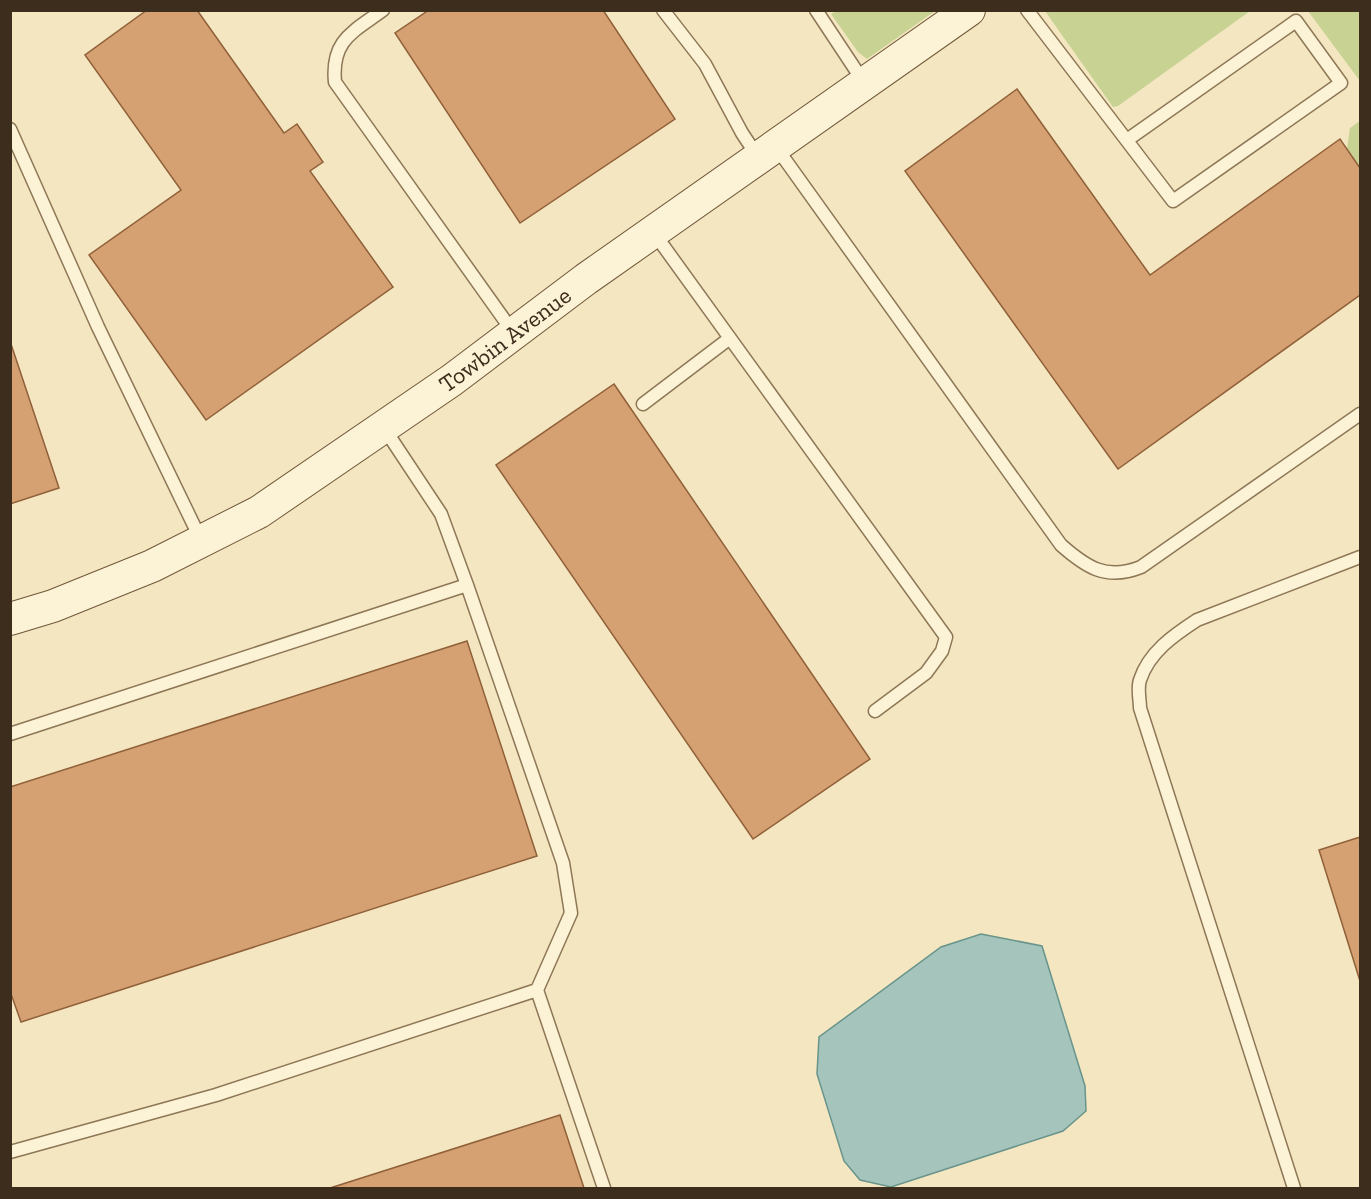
<svg xmlns="http://www.w3.org/2000/svg" width="1371" height="1199" font-family="'Zilla Slab',serif">
  <rect width="100%" height="100%" fill="#f3e6c0"/>
  <path fill="#c7d293" d="M836,11v-1l99,1 -68,48 -9,-7 -27,-38z
    M1045,11h205l-132,95 -5,1z
    M1308,11h52v70z
    M1360,121v47l-13,-19 3,-21z"/>
  <path fill="#a4c4bc" stroke="#69948b" stroke-width="1.5" d="M981,934l61,12 43,140 1,25 -23,20 -172,56 -31,-7 -16,-19 -27,-87 2,-37 122,-90z"/>
  <path fill="#d5a072" stroke="#906039" stroke-width="1.5" d="M147,10h50l87,123 13,-9 26,38 -13,9 83,116 -187,133 -117,-165 92,-65 -96,-135z
    M429,10h174l72,109 -155,104 -125,-190z
    M1017,89l133,186 190,-136 20,29v127l-242,174 -213,-298z
    M10,341l49,147 -49,16z
    M614,384l256,375 -117,80 -257,-374z
    M467,641l70,215 -516,166 -11,-31v-204z
    M1360,837v144l-41,-131z
    M560,1115l24,73h-254z"/>
  <g fill="none" stroke-linecap="round" stroke-linejoin="round">
    <g stroke="#8e7756" stroke-width="15">
      <path id="lane" d="M383,10c-30,22 -52,30 -48,72l178,250
        M663,10l42,54 37,69 16,24
        M816,10l49,74
        M1027,10l146,191 168,-118 -45,-62 -169,119
        M10,129l88,198 103,213
        M776,147l285,398c25,22 45,36 80,22l219,-153
        M654,233l292,404 -4,14 -16,22 -51,38
        M643,404l87,-66
        M384,428l57,86 26,71
        M10,734l457,-149 96,278 8,50 -34,77 67,198
        M10,1152l206,-57 321,-105
        M1294,1188l-154,-480c0,-8 -3,-20 0,-28 9,-28 34,-45 57,-60l163,-63"/>
    </g>
    <g stroke="#705739" stroke-width="34">
      <g id="secondary">
        <path id="s1" d="M10,619l43,-13 99,-40 107,-54 193,-132 134,-101 383,-269"/>
      </g>
    </g>
    <use href="#lane" stroke="#fcf2d5" stroke-width="12"/>
    <use href="#secondary" stroke="#fcf2d5" stroke-width="32"/>
  </g>
  <g text-anchor="middle" stroke-width="4.5" stroke-linejoin="round" paint-order="stroke">
    <g font-size="24" fill="#3c2d1c" stroke="#f9efd1">
      <text dy="8" stroke="none"><textPath href="#s1" startOffset="572">Towbin Avenue</textPath></text>
    </g>
  </g>
  <rect width="1371" height="1199" fill="none" stroke="#3c2d1c" stroke-width="24"/>
</svg>
